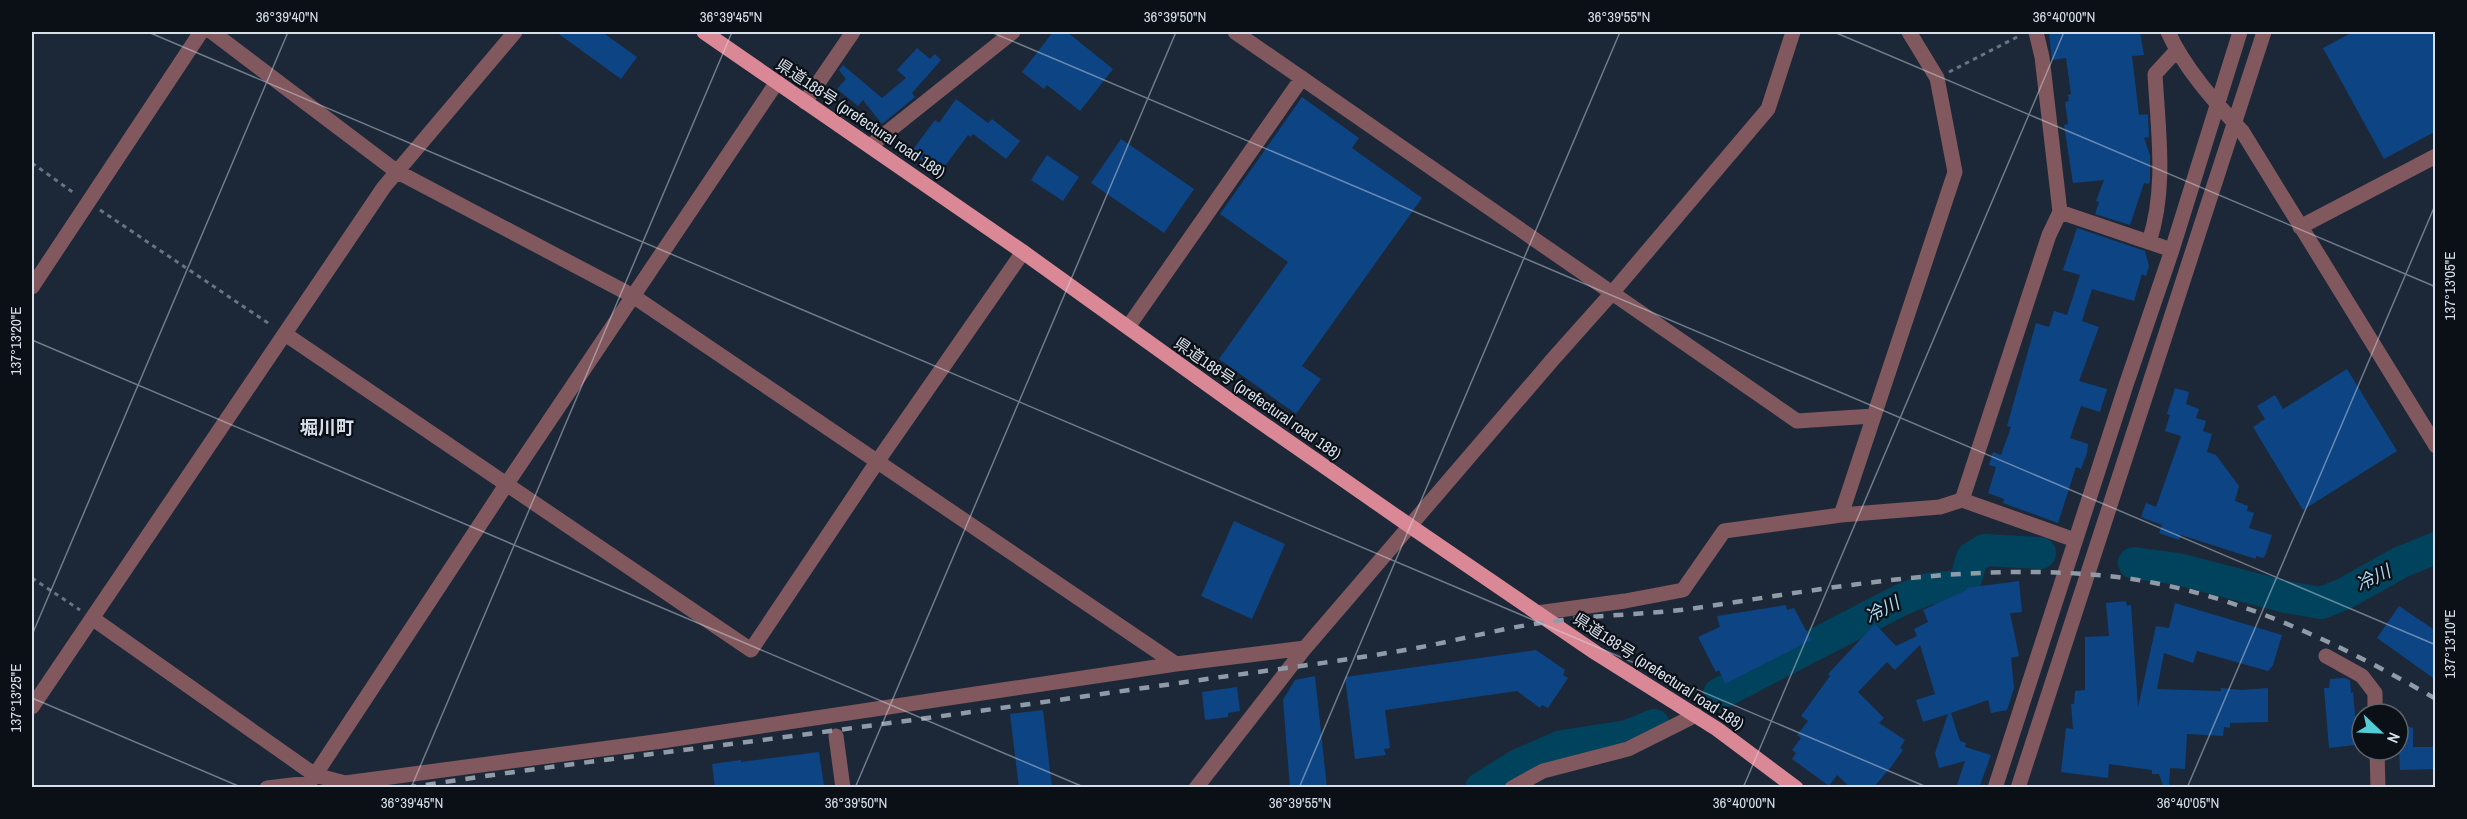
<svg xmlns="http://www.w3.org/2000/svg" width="2467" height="819" font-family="'Archivo Narrow','Noto Sans JP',sans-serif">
  <rect width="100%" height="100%" fill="#1c2838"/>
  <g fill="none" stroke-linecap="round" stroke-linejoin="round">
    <path stroke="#01435c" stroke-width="32" d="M2134,563l44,6 108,28 35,6 23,-9 57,-32 35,-14
      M1719,694l182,-94 27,-11 31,-3 7,-7 6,-21 13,-8 55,3
      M1481,788l37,-23 44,-19 65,-10 27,-11"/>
  </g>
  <path fill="#0d4484" d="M556,32h46l35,25 -16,22z
    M1053,32h14l46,37 -33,42 -33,-26 -3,4 -22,-17z
    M2067,32h73l4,23 -12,1 7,59 9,-1 1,23 -5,1 6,17v25l-1,4 -5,-1 -14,42 -35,-11 4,-12 -3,-1 8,-21 -31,3 -9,-58 4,-1 -3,-22 4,-1 -1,-6 3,-1 -5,-36 -14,2 -3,-26z
    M2353,32h83v99l-52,28 -61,-111z
    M917,48l13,11 5,-5 6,6 -29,33 3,4 -33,27 -19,-24 -5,6 -21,-17 9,-10 -7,-9 4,-5 39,33 24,-20 -9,-8z
    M1302,97l57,41 -7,10 70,50 -120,168 19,13 -25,35 -77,-55 69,-97 -68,-48z
    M956,99l32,24 4,-4 28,22 -14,18 -33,-25 -2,3 -3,-2 -29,39 -28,-22 24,-32 4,3z
    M1121,139l73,50 -30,44 -73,-50z
    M1047,155l32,22 -16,24 -32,-21z
    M2077,228l68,23 4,15 -3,10 -4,-2 -8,27 -42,-12 -10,32 17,6 -20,54 28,8 -7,23 -19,-6 -11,32 18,6 -1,9 -6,16 -5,-2 -18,56 -55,-20 1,-4 -16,-6 8,-26 -7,-2 4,-13 8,3 10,-28 -4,-1 29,-103 13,4 5,-16 13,4 13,-40 -17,-5z
    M2347,369l50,82 -94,59 -50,-83 12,-8 -8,-13 18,-11 8,14z
    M2175,388l14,4 -3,12 13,5 -3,9 10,3 -3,10 9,3 -5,18 9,3 23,31 -4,15 13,5 -1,5 7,2 -5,15 23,7 -7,21 -2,2 -7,-2v3l-75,-24 -2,5 -20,-7 3,-8 -21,-8 5,-14 10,4 25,-71 -16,-5 5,-16 -3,-1z
    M1234,521l51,23 -33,75 -51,-23z
    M2019,581l3,31 -12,1 9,43 -8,2 3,30 -7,22 -16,3 -3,-13 -37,13 9,28 6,2 -1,4 26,8 -12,33h-23l9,-27 -26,7 -4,-15 13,-39 -25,8 -7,-22 19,-6 -15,-49 -25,25 -8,-8 -29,30 26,26 -5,5 26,17 -5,8 3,2 -12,17 -18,21h-22l-14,-13 -8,11 -37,-27 4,-6 -4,-3 9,-12 -4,-3 11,-14 -7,-5 29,-40 -2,-2 47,-50 21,22 21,-10 -3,-7 14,-7 -5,-12 44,-20 -1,-2z
    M2126,601l1,5 4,-1 7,102 18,-81 13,2 6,-25 107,32 -9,30 -5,6 -71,-20 -4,12 -29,-10 -7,36 64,2v-3l21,2 26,-2v34l-38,1v5l-6,-1 -1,9 -36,-2 -2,35 -15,-1 -1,20h-5l-5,-14h-7v-4l-43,-6 -1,14 -47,-6 5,-44 7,1 -2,-25h3l1,-13 10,-1v-53l24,-1 -3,-33z
    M1786,605l1,5 7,-2 17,32 -86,44 -6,-14 -3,2 -18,-35 22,-10 -3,-11z
    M2399,606l37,25v49l-59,-42z
    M1536,650l29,20 -2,5 5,3 -20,30 -6,-3 -2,3 -23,-17 -132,19 5,38 -6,1 2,6 -31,4 -10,-82z
    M1315,676l12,112h-37l-7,-88 12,-20z
    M2345,678l5,2 1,13 2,-1 4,44h-2v9l-26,3 -5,-60h5l1,-9z
    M1237,687l3,24 -12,2v4l-23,3 -3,-28z
    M1043,710l9,78h-33l-9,-74z
    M2398,723l15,5v19h23v22l-36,1z
    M819,752l5,34 -109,2 -3,-24 29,-4v2z"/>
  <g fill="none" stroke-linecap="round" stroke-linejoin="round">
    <path stroke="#697482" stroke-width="3" stroke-dasharray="4.5 4.5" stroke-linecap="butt" d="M1949,72l72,-37
      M32,163l42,30
      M100,210l171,115
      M32,578l48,32"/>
    <path stroke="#81585e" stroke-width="15" d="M212,32l184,139 237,125 543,368
      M1235,32l562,389 76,-5
      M2168,32c17,37 46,69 74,99l194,315
      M805,102l48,-70
      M870,146l143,-114
      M2060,212l112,38
      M2300,227l136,-71
      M2149,242c18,-54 9,-111 6,-168l22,-24
      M32,287l169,-255
      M1128,327l174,-249
      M285,334l466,316 126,-188 146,-210
      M1962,500l87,-265 11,-23 -18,-155 -6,-25
      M1841,515l114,-343 -18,-94 -28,-46
      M1537,613l88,-12 58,-11 41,-59 117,-16 99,-8 22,-7 113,40
      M92,618l223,157 30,8 317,-42 514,-77 129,-16 249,-290 58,-65 156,-184 25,-77
      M2326,656l36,20 13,17v21
      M32,707l352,-520 131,-155
      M836,736l7,52
      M2377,750l1,38
      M267,788l42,-5 6,-8 191,-290 271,-403
      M1196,788l109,-140
      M1512,788l31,-17 85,-22 68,-34
      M1995,788l131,-403 46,-135 68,-218
      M2018,788l246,-756"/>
    <path stroke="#db8896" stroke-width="15" d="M704,32l319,220 213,153 174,121 186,127 121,76 79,59"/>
    <path stroke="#919ba8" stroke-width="4.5" stroke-dasharray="10 10" stroke-linecap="butt" d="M406,788c151,-24 302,-40 454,-61 106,-14 213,-29 319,-44 75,-11 151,-20 226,-33 48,-8 95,-22 143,-28 52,-8 104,-7 155,-15 138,-21 275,-46 414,-30 114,14 220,65 319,122"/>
  </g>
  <path fill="none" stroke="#d7dfea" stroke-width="1.5" stroke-opacity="0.45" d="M148,32l1781,756M991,32l1445,613M1834,32l602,255M32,340l1054,448M32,635l256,-603M32,698l211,90M411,788l321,-756M855,788l321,-756M1299,788l321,-756M1743,788l321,-756M2187,788l249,-585"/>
  <g text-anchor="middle" stroke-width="4.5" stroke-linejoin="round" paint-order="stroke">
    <g font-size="16" fill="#d7dfea" stroke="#0b1017">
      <text transform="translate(861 118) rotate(34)" y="6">県道188号 (prefectural road 188)</text>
      <text transform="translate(1258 398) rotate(35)" y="6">県道188号 (prefectural road 188)</text>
      <text transform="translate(1659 671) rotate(33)" y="6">県道188号 (prefectural road 188)</text>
    </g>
    <g font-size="18" font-weight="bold" fill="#d7dfea" stroke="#0b1017">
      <text x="327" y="434">堀川町</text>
    </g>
    <g font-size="18" font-style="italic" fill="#abdaf3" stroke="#0b1017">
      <text transform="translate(2373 578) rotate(-26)" y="6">冷川</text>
      <text transform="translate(1882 610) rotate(-27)" y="6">冷川</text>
    </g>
  </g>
  <rect width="2467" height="819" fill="none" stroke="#0b1017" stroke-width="66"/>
  <g transform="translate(2380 732) rotate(113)"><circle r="28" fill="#0b1017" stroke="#5d636b" stroke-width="1.5"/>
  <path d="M0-4.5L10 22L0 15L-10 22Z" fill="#52ccd5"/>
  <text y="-9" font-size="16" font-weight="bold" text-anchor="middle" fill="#d7dfea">N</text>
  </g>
  <rect x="33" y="33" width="2401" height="753" fill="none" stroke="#d7dfea" stroke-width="2"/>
  <g font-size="15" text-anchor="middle" fill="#d7dfea">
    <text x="287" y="22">36°39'40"N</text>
    <text x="731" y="22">36°39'45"N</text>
    <text x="1175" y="22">36°39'50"N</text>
    <text x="1619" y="22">36°39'55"N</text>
    <text x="2064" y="22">36°40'00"N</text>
    <text transform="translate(2450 286) rotate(-90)" y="5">137°13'05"E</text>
    <text transform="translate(16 341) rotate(-90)" y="5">137°13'20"E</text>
    <text transform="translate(2450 644) rotate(-90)" y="5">137°13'10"E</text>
    <text transform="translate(16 698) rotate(-90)" y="5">137°13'25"E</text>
    <text x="412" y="808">36°39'45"N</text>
    <text x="856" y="808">36°39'50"N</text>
    <text x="1300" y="808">36°39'55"N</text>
    <text x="1744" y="808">36°40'00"N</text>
    <text x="2188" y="808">36°40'05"N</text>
  </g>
</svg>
